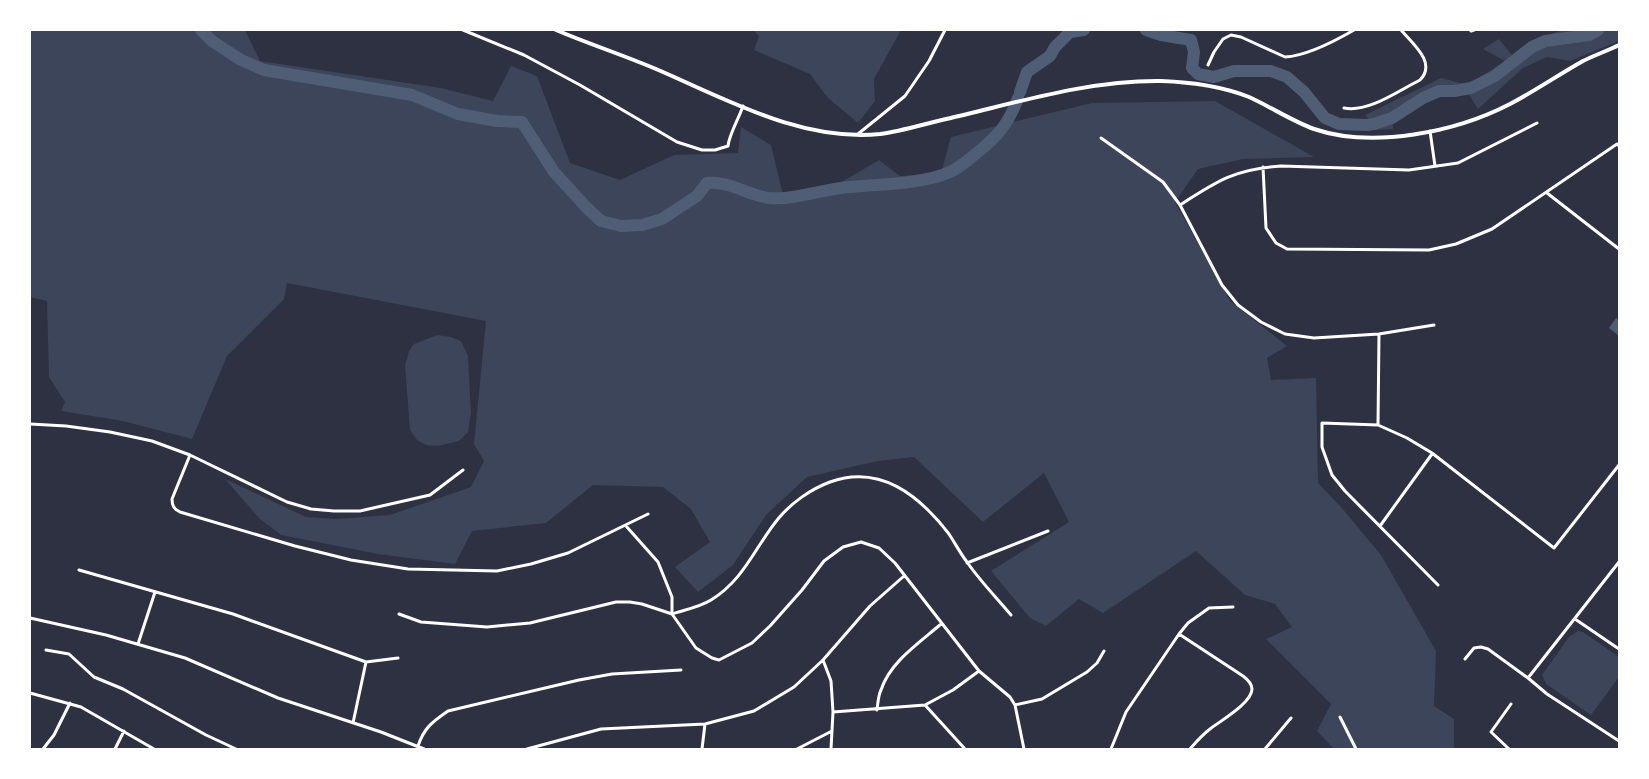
<svg xmlns="http://www.w3.org/2000/svg" width="1649" height="779" font-family="Barlow,sans-serif">
  <rect width="100%" height="100%" fill="#2d3142"/>
  <path fill="#3c4559" d="M30,30h215l15,31 181,27 52,13 18,-35 26,10 33,87 50,17 54,-25 64,-2 3,-26 30,18 13,54 32,-2 63,-37 21,16 41,-3 10,-36 141,-34 123,-2 99,56 -71,2 -45,10 -23,33 55,99 57,45 -20,12 4,22 45,-2 2,105 23,24 40,48 55,96 -2,55 20,13v30h-120l-17,-18 14,-27 -65,-65 26,-12 -17,-23 -30,-9 -49,-44 -93,62 -24,-14 -33,27 -16,-8 -39,-47 78,-49 -25,-49 -61,49 -69,-65 -36,4 -71,16 -41,38 -33,50 -35,27 -23,-25 35,-25 -19,-33 -28,-22 -70,-2 -47,38 -74,8 -17,33 -77,-10 -97,-19 -22,-17 -34,-39 81,38 30,2 54,-4 81,-28 13,-26 -10,-17 12,-123 -199,-38 -3,16 -57,57 -35,83 -69,-18 -62,-10 4,-9 -16,-25 -2,-76 -17,-4z
    M753,30h148l-27,49 1,22 -17,22 -30,-25 -18,-24 -56,-24 5,-14z
    M1563,30h56v11l-49,20 -23,-4 -24,11 -45,41 -10,-16 -30,4 -46,16 1,16 -17,1 -11,-15 76,-37 27,7 37,-24 -22,-12 16,-10 13,16 18,-14z
    M437,335l14,2 10,4 7,15 3,57 -3,19 -9,9 -21,5 -12,-1 -9,-5 -7,-10 -5,-65 4,-14 5,-7z
    M1578,631l5,1 36,25v20l-28,38 -45,-31 -4,-9 27,-38z"/>
  <path fill="#4f5d75" d="M1616,318l3,2v16l-10,-8z"/>
  <g fill="none" stroke-linecap="round" stroke-linejoin="round">
    <path stroke="#4f5d75" stroke-width="2" d="M1018,98l2,-6"/>
    <path stroke="#4f5d75" stroke-width="12" d="M201,30l11,11 29,19 23,10 148,25 46,19 39,7 25,1 32,50 33,36 14,13 20,5 21,-1 20,-6 35,-23 10,-13c24,-2 39,12 62,15 24,2 49,-7 72,-10 32,-4 80,-3 109,-16 11,-5 19,-13 28,-20 20,-16 31,-29 40,-54
      M1146,30l15,5 30,5 3,12 -2,16 6,6 16,3 20,-6h37l16,6 17,15 21,26 14,6 28,1 7,-1 18,-6 31,-20 16,-7h15l17,-3 24,-12 37,-29 13,-6 44,-6 9,-5
      M1020,92l7,-20 23,-16 5,-9 15,-15 14,-2"/>
    <path stroke="#fff" stroke-width="3" d="M463,30l61,25 56,30 97,57 25,8h13l13,-4c1,-11 11,-28 15,-40
      M1471,31l3,-1
      M1208,65l6,-13 9,-13 8,-4 10,2 44,20c21,-1 50,-16 69,-27
      M1344,108c24,5 54,-17 76,-28 17,-17 -7,-36 -19,-50
      M1430,131l5,35
      M858,134l47,-38 24,-35 16,-31
      M1101,138l62,44 17,23 42,80 16,20 23,17 24,12 29,4 65,-4 55,-9
      M1263,167l3,61 10,15 11,6 142,1 27,-6 36,-15 125,-85 2,2
      M1547,193l72,56
      M1180,205c37,-24 55,-36 101,-39l128,4 49,-7 79,-40
      M30,424l36,2 44,6 42,9 38,14 97,47 24,7 23,2h26l70,-16 33,-25
      M1378,425l1,-91
      M190,455l-18,44c0,7 2,10 8,13l115,34 56,14 57,9 89,2 34,-7 37,-11 80,-39
      M626,526l32,36 14,35v17
      M1380,526l52,-72
      M967,563l81,-32
      M79,570l154,44 133,48 -13,61
      M1438,585l-93,-94 -13,-16 -10,-28v-24l56,2 29,13 25,15 122,95 65,-83
      M399,614l22,8 66,5 43,-4 86,-21h14l12,2 30,10 24,34 16,10 7,2 33,-17 18,-17 32,-36 22,-29 19,-14 18,-5 18,6 16,15 84,108 31,26 5,8 9,44
      M672,614c12,-4 28,-7 39,-14 33,-20 44,-53 67,-81 13,-16 33,-30 52,-37 50,-18 89,13 119,52 6,9 11,19 18,28 13,19 29,35 44,53
      M30,618l76,17 79,23 93,40 103,34 43,17
      M1575,619l44,30
      M1179,634l64,42c4,3 9,7 9,13 0,14 -32,32 -42,40 -8,6 -14,13 -20,20
      M138,644l17,-52
      M46,650l23,4 25,23 29,12 83,46 30,14
      M1465,659l9,-11 7,-1 7,2 40,29 19,16 72,47
      M823,660l8,21 2,31 -2,37
      M366,662l32,-4
      M1528,678l91,-116
      M30,693l51,14 73,42
      M925,705l40,44
      M1015,705l27,-6 45,-27 10,-9 7,-12
      M877,710c1,-7 1,-14 4,-20 9,-28 38,-47 60,-66
      M833,712l92,-7 28,-15 26,-19
      M1340,717l16,32
      M418,746c6,-18 14,-24 30,-35l131,-31 33,-6 69,-4
      M43,749l11,-14 16,-32
      M115,749l9,-18
      M527,749l74,-20 104,-5 49,-13 40,-24 29,-27 47,-54 34,-30
      M702,749l3,-25
      M797,749l35,-18
      M1111,749l15,-37 53,-78 9,-11 21,-15 24,-1
      M1265,749l26,-31
      M1509,749l-18,-17 20,-28"/>
    <path stroke="#fff" stroke-width="4" d="M556,30c33,14 67,25 100,39 70,30 145,73 224,65 22,-3 44,-10 66,-15 70,-16 142,-39 215,-38 30,1 60,5 88,16 22,10 43,24 65,32 59,20 142,3 196,-25 25,-13 48,-29 73,-43 12,-6 24,-10 36,-16"/>
  </g>
  <rect width="1649" height="779" fill="none" stroke="#ffffff" stroke-width="62"/>
</svg>
